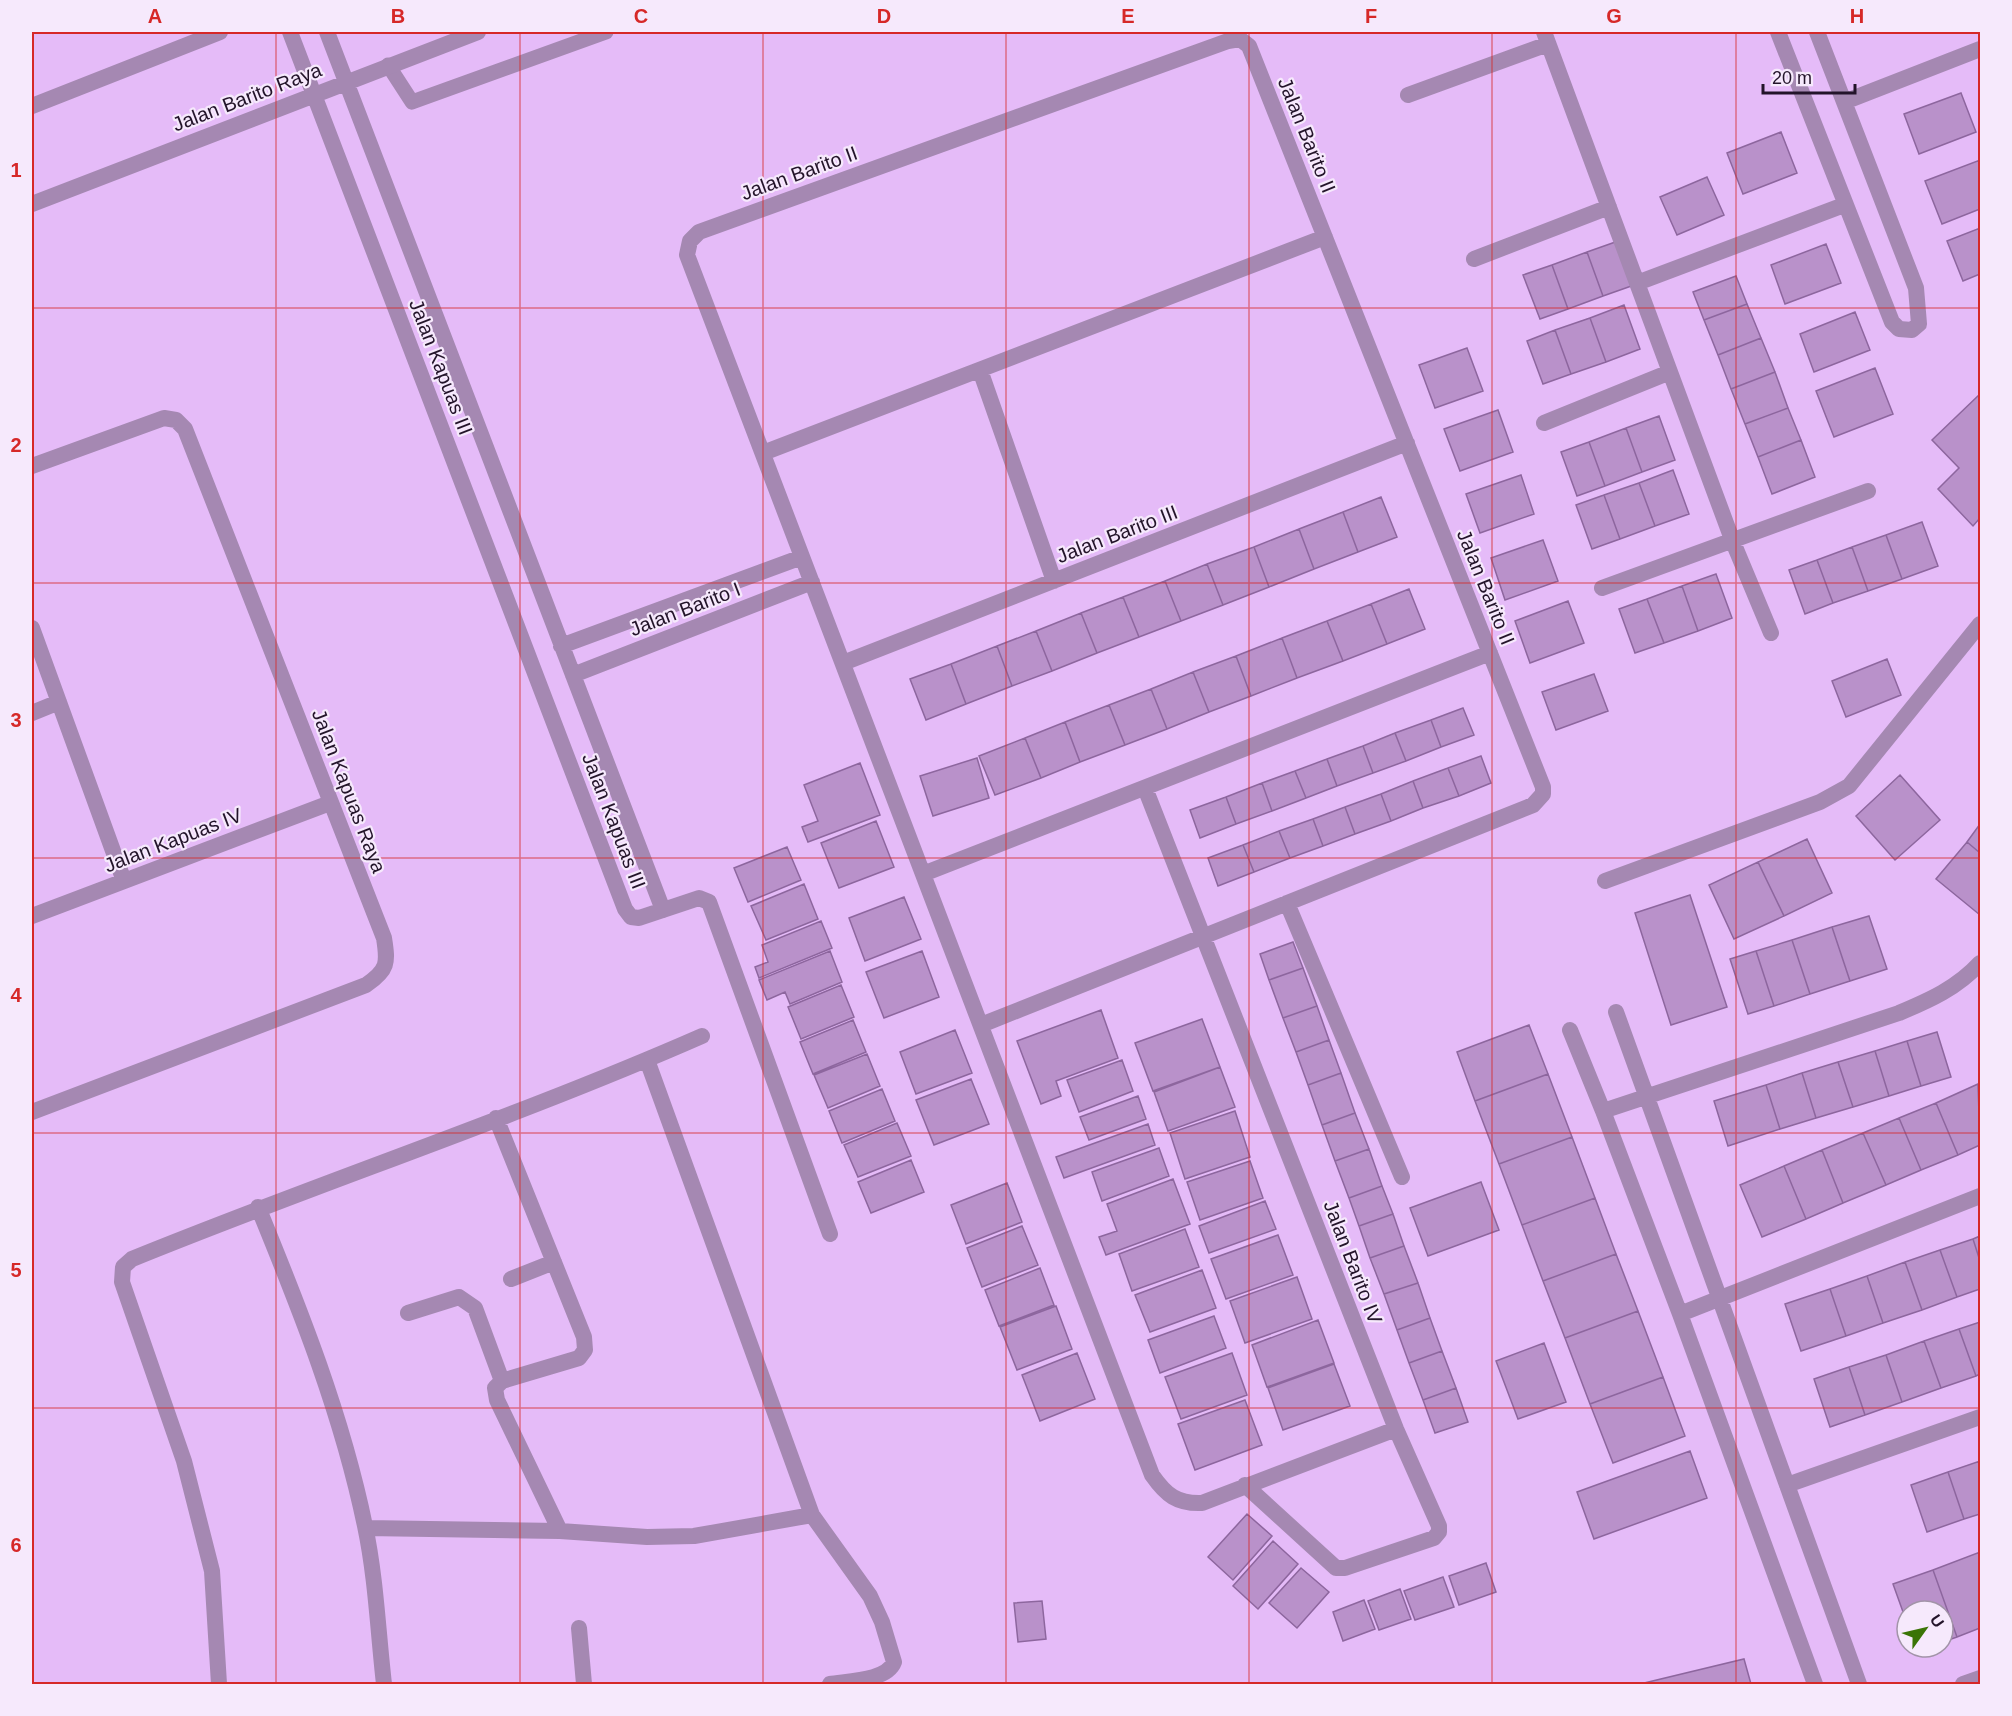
<svg xmlns="http://www.w3.org/2000/svg" width="2012" height="1716" font-family="Arial,sans-serif">
  <rect width="100%" height="100%" fill="#e5bbf8"/>
  <path fill="#b991ca" stroke="#8d669e" stroke-width="1.5" d="M1961,93l15,39 -57,22 -15,-40z
    M1781,132l16,41 -54,21 -16,-41z
    M1980,160v49l-38,15 -17,-43z
    M1707,177l17,38 -47,20 -17,-38z
    M1980,228v46l-17,7 -16,-40z
    M1621,240l16,44 -34,12 -16,-44z
    M1826,244l15,39 -56,21 -14,-39z
    M1587,252l16,44 -35,13 -16,-44z
    M1552,265l16,44 -28,10 -17,-44z
    M1736,276l11,28 -43,16 -11,-28z
    M1747,304l14,34 -43,17 -14,-35z
    M1624,305l16,44 -34,13 -16,-44z
    M1855,312l15,38 -56,22 -14,-38z
    M1590,318l16,44 -35,12 -16,-44z
    M1555,330l16,44 -28,10 -16,-43z
    M1761,338l14,34 -44,17 -13,-34z
    M1467,348l16,43 -48,17 -16,-43z
    M1875,368l18,46 -59,23 -18,-46z
    M1775,372l13,36 -43,16 -14,-35z
    M1980,394v124l-7,8 -35,-37 21,-21 -27,-28z
    M1788,408l13,32 -43,17 -13,-33z
    M1498,410l15,42 -53,19 -16,-42z
    M1659,416l16,44 -33,12 -16,-44z
    M1626,428l16,44 -37,14 -16,-44z
    M1801,440l14,37 -43,17 -14,-37z
    M1589,442l16,44 -28,10 -16,-44z
    M1673,470l16,44 -34,12 -16,-43z
    M1521,475l13,39 -54,19 -14,-39z
    M1639,483l16,43 -35,13 -16,-44z
    M1604,495l16,44 -28,10 -16,-44z
    M1381,497l16,40 -39,15 -15,-40z
    M1343,512l15,40 -44,17 -15,-40z
    M1922,522l16,44 -36,13 -16,-44z
    M1299,529l15,40 -45,18 -15,-40z
    M1886,535l16,44 -34,12 -16,-44z
    M1543,540l15,41 -53,19 -14,-42z
    M1254,547l15,40 -46,18 -16,-41z
    M1852,547l16,44 -35,12 -16,-43z
    M1817,560l16,43 -28,11 -16,-44z
    M1207,564l16,41 -42,16 -16,-40z
    M1716,574l16,44 -34,13 -16,-45z
    M1165,581l16,40 -42,16 -16,-40z
    M1682,586l16,45 -34,12 -17,-44z
    M1409,589l16,40 -38,15 -16,-40z
    M1123,597l16,40 -42,16 -16,-40z
    M1647,599l17,44 -29,10 -16,-44z
    M1568,601l16,42 -54,20 -15,-42z
    M1371,604l16,40 -44,17 -16,-40z
    M1081,613l16,40 -45,18 -16,-40z
    M1327,621l16,40 -46,17 -15,-40z
    M1036,631l16,40 -40,15 -15,-40z
    M1282,638l15,40 -46,18 -15,-40z
    M997,646l15,40 -46,18 -15,-40z
    M1236,656l15,40 -42,16 -16,-40z
    M1887,659l14,36 -55,22 -14,-36z
    M951,664l15,40 -40,16 -16,-41z
    M1193,672l16,40 -42,17 -16,-40z
    M1594,674l14,37 -52,19 -14,-38z
    M1151,689l16,40 -42,16 -16,-40z
    M1109,705l16,40 -45,17 -15,-40z
    M1463,708l11,27 -33,12 -10,-27z
    M1431,720l10,27 -35,14 -11,-28z
    M1065,722l15,40 -39,16 -16,-40z
    M1395,733l11,28 -33,12 -10,-27z
    M1025,738l16,40 -46,17 -16,-39z
    M1363,746l10,27 -36,13 -10,-27z
    M1481,756l10,27 -32,13 -11,-28z
    M977,758l12,40 -56,18 -13,-40z
    M1327,759l10,27 -31,12 -11,-27z
    M860,763l20,52 -72,27 -6,-15 16,-6 -14,-36z
    M1448,768l11,28 -36,12 -10,-27z
    M1295,771l11,27 -34,13 -10,-28z
    M1900,775l40,45 -45,40 -39,-44z
    M1413,781l10,27 -32,13 -10,-27z
    M1262,783l10,28 -36,13 -10,-27z
    M1381,794l10,27 -36,13 -10,-27z
    M1226,797l10,27 -36,14 -10,-28z
    M1345,807l10,27 -32,12 -10,-27z
    M1313,819l10,27 -33,12 -11,-27z
    M876,821l18,46 -55,21 -18,-45z
    M1980,824v29l-13,-11z
    M1279,831l11,27 -36,14 -11,-27z
    M1807,839l25,54 -48,23 -26,-54z
    M1967,842l13,11v62l-44,-36z
    M1243,845l11,27 -36,14 -10,-28z
    M787,847l14,33 -53,22 -14,-34z
    M1758,862l26,54 -50,23 -25,-54z
    M804,884l14,35 -52,21 -15,-34z
    M1690,895l37,112 -56,18 -36,-112z
    M904,897l17,42 -56,22 -16,-43z
    M1869,916l18,53 -37,12 -18,-54z
    M821,921l11,27 -73,30 -4,-11 13,-5 -6,-17z
    M1832,927l18,54 -40,13 -18,-54z
    M1792,940l18,54 -36,12 -18,-55z
    M1293,942l10,26 -34,12 -9,-26z
    M830,951l12,31 -52,22 -5,-12 -18,8 -8,-20z
    M922,951l17,46 -55,21 -18,-46z
    M1756,951l18,55 -26,8 -18,-55z
    M1303,968l14,38 -34,12 -14,-38z
    M841,985l13,32 -53,22 -13,-32z
    M1317,1006l12,34 -33,12 -13,-34z
    M1101,1010l17,48 -62,23 5,15 -20,8 -24,-63z
    M1202,1019l18,48 -67,24 -18,-48z
    M853,1020l13,32 -53,22 -13,-32z
    M1529,1025l19,49 -73,27 -18,-49z
    M955,1030l17,43 -56,21 -16,-42z
    M1937,1032l14,45 -30,9 -14,-45z
    M1329,1040l12,33 -33,12 -12,-33z
    M1907,1041l14,45 -32,10 -14,-45z
    M1875,1051l14,45 -36,11 -15,-45z
    M867,1054l13,32 -52,22 -14,-33z
    M1122,1060l11,31 -54,21 -12,-32z
    M1838,1062l15,45 -37,11 -14,-45z
    M1220,1067l15,40 -67,24 -14,-39z
    M1341,1073l14,40 -33,12 -14,-40z
    M1802,1073l14,45 -36,11 -14,-44z
    M1548,1074l24,63 -73,27 -24,-63z
    M971,1079l18,45 -55,21 -18,-45z
    M1978,1084l2,61 -22,10 -22,-52z
    M1766,1085l14,44 -52,17 -14,-45z
    M882,1089l13,32 -53,22 -13,-32z
    M1138,1096l8,23 -57,21 -9,-23z
    M1936,1103l22,52 -37,15 -22,-52z
    M1235,1111l15,46 -65,22 -15,-46z
    M1355,1113l14,36 -34,12 -13,-36z
    M1899,1118l22,52 -35,15 -23,-52z
    M897,1123l14,33 -53,21 -14,-32z
    M1148,1124l7,21 -91,33 -8,-21z
    M1863,1133l23,52 -43,18 -21,-53z
    M1572,1137l23,61 -73,27 -23,-61z
    M1159,1148l10,28 -67,25 -10,-29z
    M1369,1149l13,37 -33,12 -14,-37z
    M1822,1150l21,53 -37,16 -22,-53z
    M911,1160l13,32 -53,21 -13,-31z
    M1250,1161l13,37 -63,22 -13,-38z
    M1784,1166l22,53 -44,18 -22,-52z
    M1173,1179l17,45 -84,31 -7,-18 18,-6 -10,-27z
    M1481,1182l18,48 -71,26 -18,-48z
    M1007,1183l15,39 -56,22 -15,-39z
    M1382,1186l11,28 -34,12 -10,-28z
    M1595,1198l21,56 -73,27 -21,-56z
    M1265,1201l11,28 -67,24 -10,-27z
    M1393,1214l11,32 -34,12 -11,-32z
    M1022,1226l16,39 -56,22 -15,-39z
    M1185,1229l14,38 -67,24 -13,-37z
    M1278,1235l15,40 -67,24 -15,-40z
    M1980,1236v25l-7,-22z
    M1973,1239l7,22v28l-23,8 -17,-47z
    M1404,1246l14,37 -34,11 -14,-36z
    M1940,1250l17,47 -35,13 -17,-48z
    M1616,1254l22,57 -73,27 -22,-57z
    M1905,1262l17,48 -39,13 -16,-47z
    M1040,1268l14,37 -55,21 -14,-36z
    M1202,1270l14,38 -66,24 -15,-37z
    M1867,1276l16,47 -37,13 -16,-47z
    M1297,1277l15,42 -67,24 -15,-42z
    M1418,1283l12,35 -33,12 -13,-36z
    M1830,1289l16,47 -45,15 -16,-47z
    M1056,1306l16,43 -55,21 -17,-43z
    M1638,1311l25,66 -73,27 -25,-66z
    M1214,1316l12,32 -66,25 -12,-33z
    M1430,1318l12,33 -33,12 -12,-33z
    M1318,1320l16,43 -67,24 -15,-42z
    M1980,1322v52l-4,2 -17,-47z
    M1959,1329l17,47 -35,12 -17,-47z
    M1924,1341l17,47 -39,14 -16,-47z
    M1544,1343l22,59 -48,17 -22,-58z
    M1442,1351l14,37 -33,12 -14,-37z
    M1077,1353l18,46 -55,22 -18,-46z
    M1232,1353l15,42 -66,24 -16,-42z
    M1886,1355l16,47 -37,13 -16,-48z
    M1334,1364l16,42 -67,24 -15,-42z
    M1849,1367l16,48 -35,12 -16,-48z
    M1663,1377l22,59 -72,27 -23,-59z
    M1456,1388l12,34 -33,11 -12,-33z
    M1245,1400l17,45 -67,25 -17,-46z
    M1690,1451l17,47 -113,41 -17,-47z
    M1980,1461v53l-16,5 -16,-47z
    M1948,1472l16,47 -37,13 -16,-47z
    M1247,1514l25,22 -39,44 -25,-23z
    M1273,1541l25,23 -40,45 -25,-23z
    M1980,1552v76l-23,9 -24,-67z
    M1486,1563l10,29 -37,13 -10,-29z
    M1301,1568l28,24 -32,36 -28,-25z
    M1933,1570l24,67 -14,5v-31h-36v12l-14,-39z
    M1443,1577l11,30 -39,13 -11,-29z
    M1400,1589l11,30 -32,11 -11,-29z
    M1364,1600l11,29 -32,12 -10,-29z
    M1042,1601l4,38 -28,3 -4,-39z
    M1744,1659l7,25h-111z"/>
  <g fill="none" stroke-linecap="round" stroke-linejoin="round">
    <path stroke="#a588b2" stroke-width="15" d="M388,65l24,37 194,-70"/>
    <path stroke="#a588b2" stroke-width="16" d="M290,32l335,877 6,8 8,1 60,-20 10,4 121,332
      M327,32l336,878
      M1544,32l189,510 38,91
      M1778,32l114,290 7,7 13,1 7,-6 -3,-36 -99,-256
      M1408,95l140,-51
      M1844,102l136,-53
      M32,106l188,-74
      M32,204l446,-172
      M1474,259l135,-52
      M1637,283l207,-78
      M980,370l74,211
      M1544,423l126,-51
      M763,453l562,-216
      M32,466l132,-48 12,2 9,9 199,509c4,25 4,32 -18,47l-334,127
      M1602,588l266,-97
      M32,628l92,253
      M561,646l241,-89
      M843,663l564,-220
      M573,675l239,-93
      M32,713l27,-11
      M1145,788l251,641 43,97v6l-5,6 -89,30h-9l-91,-83
      M923,874l567,-221
      M1605,881l215,-79 29,-16 131,-162
      M1287,903l115,274
      M32,916l298,-113
      M1616,1012l243,672
      M981,1025l552,-220 10,-11v-7l-294,-741 -9,-7 -12,2 -529,191 -9,9 -3,14 465,1220c14,20 25,29 50,28l194,-74
      M1570,1030l33,81
      M647,1060l165,455 58,81 12,26 12,40c-7,19 -47,19 -64,22
      M496,1118l88,219 1,13 -6,8 -77,23 -7,7 2,12 63,131
      M258,1207c43,105 84,208 107,319 11,52 13,106 19,158
      M511,1279l43,-17
      M408,1313l51,-16 16,11 27,73
      M1680,1314l300,-118
      M1787,1485l193,-68
      M366,1528l194,3 87,6 47,-1 118,-21
      M579,1628l5,56
      M219,1684l-7,-113 -28,-110 -62,-179 1,-15 9,-8c189,-77 383,-141 570,-223
      M1815,1684l-135,-370 -77,-203 296,-98c31,-13 58,-25 81,-50
      M1963,1684l17,-6"/>
  </g>
  <path fill="none" stroke="#d62828" stroke-width="1.5" stroke-opacity="0.55" d="M276,32v1652M520,32v1652M763,32v1652M1006,32v1652M1249,32v1652M1492,32v1652M1736,32v1652M32,308h1948M32,583h1948M32,858h1948M32,1133h1948M32,1408h1948"/>
  <g text-anchor="middle" stroke-width="4.5" stroke-linejoin="round" paint-order="stroke">
    <g font-size="20" fill="#23142a" stroke="#f6e9fc">
      <text transform="translate(247 97) rotate(-21)" y="7">Jalan Barito Raya</text>
      <text transform="translate(1307 135) rotate(68)" y="7">Jalan Barito II</text>
      <text transform="translate(799 173) rotate(-20)" y="7">Jalan Barito II</text>
      <text transform="translate(441 367) rotate(69)" y="7">Jalan Kapuas III</text>
      <text transform="translate(1117 534) rotate(-21)" y="7">Jalan Barito III</text>
      <text transform="translate(1486 587) rotate(68)" y="7">Jalan Barito II</text>
      <text transform="translate(685 609) rotate(-21)" y="7">Jalan Barito I</text>
      <text transform="translate(349 791) rotate(69)" y="7">Jalan Kapuas Raya</text>
      <text transform="translate(614 821) rotate(69)" y="7">Jalan Kapuas III</text>
      <text transform="translate(173 840) rotate(-21)" y="7">Jalan Kapuas IV</text>
      <text transform="translate(1353 1262) rotate(69)" y="7">Jalan Barito IV</text>
    </g>
  </g>
  <rect width="2012" height="1716" fill="none" stroke="#f6e9fc" stroke-width="66"/>
  <g transform="translate(1925 1629) rotate(56)"><circle r="28" fill="#f6e9fc" stroke="#a294a8" stroke-width="1.5"/>
  <path d="M0-4.5L10 22L0 15L-10 22Z" fill="#3a7406"/>
  <text y="-9" font-size="16" font-weight="bold" text-anchor="middle" fill="#23142a">U</text>
  </g>
  <path d="M1763 84v9h92v-9" fill="none" stroke="#23142a" stroke-width="3"/>
  <text x="1772" y="84" font-size="18" fill="#23142a" stroke="#f6e9fc" stroke-width="4.5" paint-order="stroke">20 m</text>
  <rect x="33" y="33" width="1946" height="1650" fill="none" stroke="#d62828" stroke-width="2"/>
  <g font-size="20" text-anchor="middle" font-weight="bold" fill="#d62828">
    <text x="155" y="23">A</text>
    <text x="398" y="23">B</text>
    <text x="641" y="23">C</text>
    <text x="884" y="23">D</text>
    <text x="1128" y="23">E</text>
    <text x="1371" y="23">F</text>
    <text x="1614" y="23">G</text>
    <text x="1857" y="23">H</text>
    <text x="16" y="177">1</text>
    <text x="16" y="452">2</text>
    <text x="16" y="727">3</text>
    <text x="16" y="1002">4</text>
    <text x="16" y="1277">5</text>
    <text x="16" y="1552">6</text>
  </g>
</svg>
